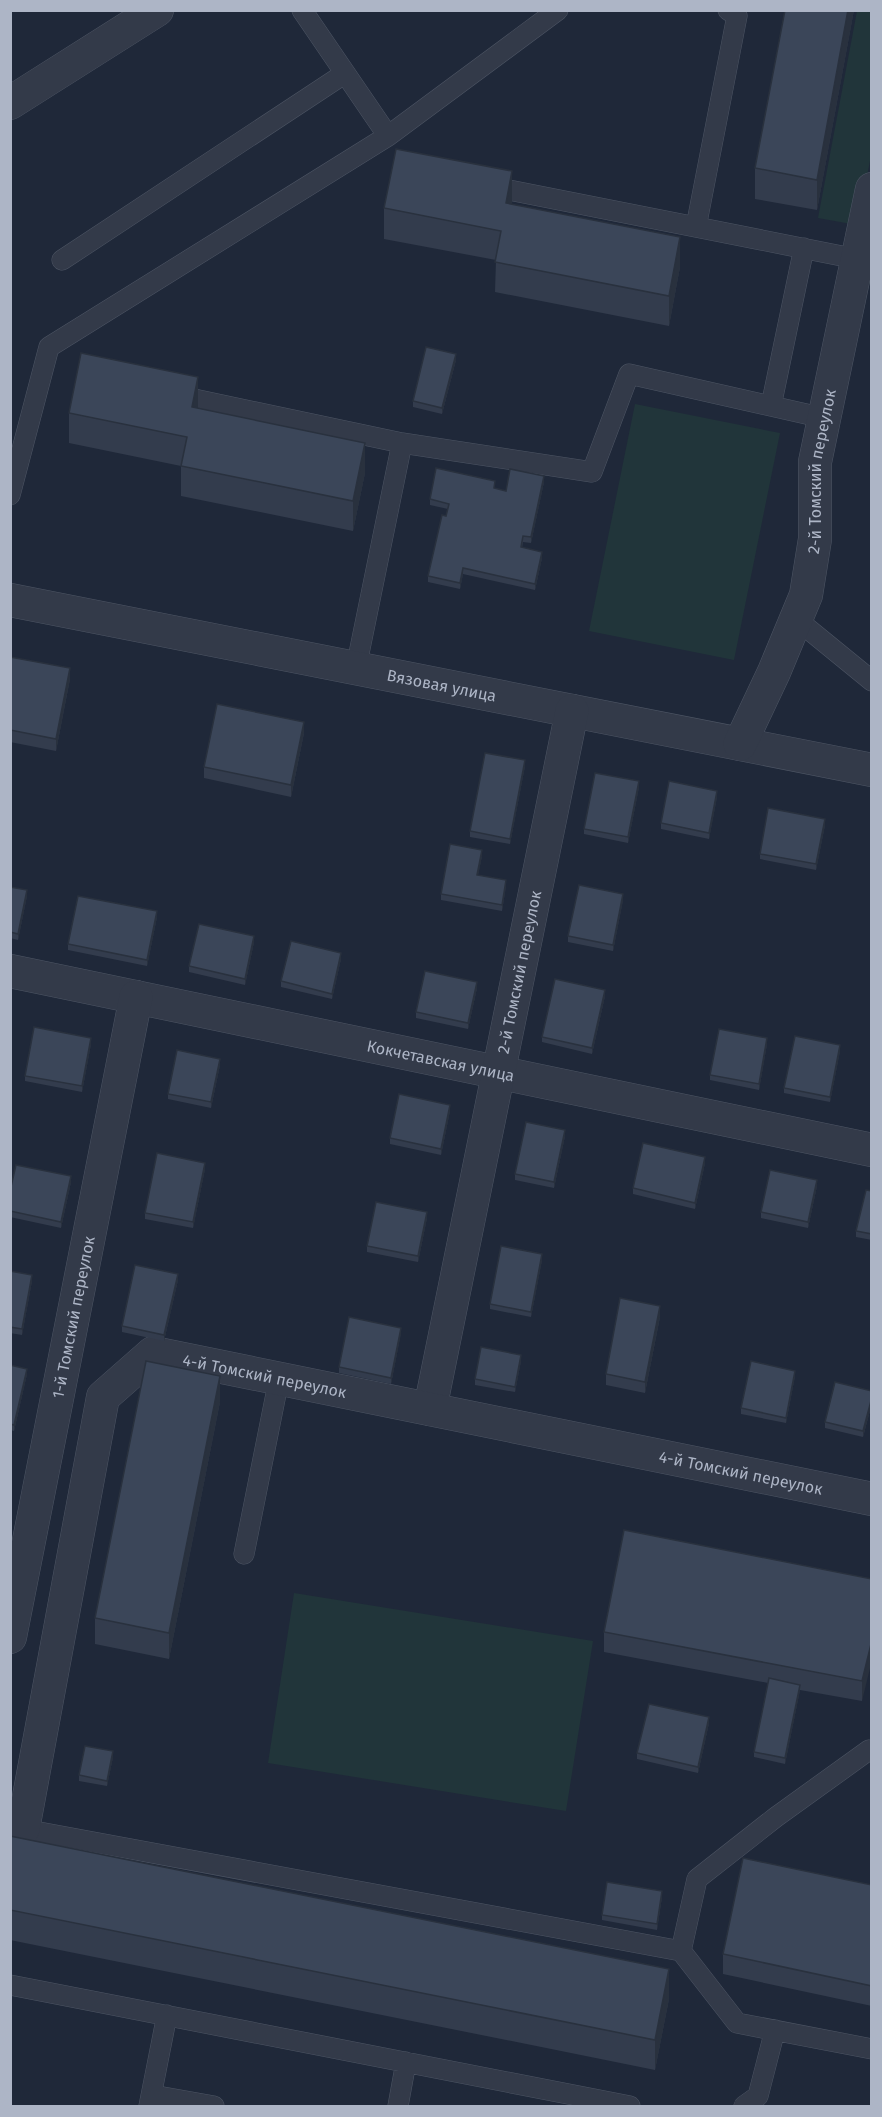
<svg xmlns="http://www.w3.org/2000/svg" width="882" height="2117" font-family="'Fira Sans',sans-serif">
  <rect width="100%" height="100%" fill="#1f2839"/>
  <path fill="#21353a" d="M857,11h14v145l-14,69 -39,-7z
    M635,404l145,29 -46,227 -145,-29z
    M294,1593l299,48 -27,170 -298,-48z"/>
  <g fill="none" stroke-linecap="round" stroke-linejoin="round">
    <g stroke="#4d5564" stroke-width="21">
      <path id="service" d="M302,10l86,126
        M509,190l348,69
        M696,227l41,-211 -9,-6
        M62,260l282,-186
        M194,399l208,44 -46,225
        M771,406l33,-158
        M402,443l190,29 37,-98 195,44
        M10,495l39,-148 339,-211 170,-126
        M796,619l76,62
        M244,1554l35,-175
        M23,1829l658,122 16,-72 79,-62 93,-67
        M681,1951l56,72 135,26
        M10,1985l620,121
        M152,2095l62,11
        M149,2106l18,-91
        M398,2106l8,-44
        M744,2106l14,-10 17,-66"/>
    </g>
    <g stroke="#4d5564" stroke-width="34">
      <g id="minor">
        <path id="s1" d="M10,600l862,170"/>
        <path id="s2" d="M740,744l34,-72 32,-77 9,-56v-77l57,-273"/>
        <path id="s3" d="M10,971l862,179"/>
        <path id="s4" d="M430,1409l142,-698"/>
        <path id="s5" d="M10,1637l126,-640"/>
        <path id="s6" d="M10,1827l13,2 80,-432 50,-44 719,146"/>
      </g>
    </g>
    <g stroke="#4d5564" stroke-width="34">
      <path id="tertiary" d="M10,103l147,-93"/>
    </g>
    <use href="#service" stroke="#333a49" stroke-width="20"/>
    <use href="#minor" stroke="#333a49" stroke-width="33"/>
    <use href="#tertiary" stroke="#333a49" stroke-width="33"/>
  </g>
  <path fill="#333c4d" d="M785,10h69l-37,200 -62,-11v-31z
    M512,202l-1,2 169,63 -11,59 -174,-34 1,-32 -112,-21v-31z
    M456,360l-14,54 -29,-7v-6z
    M197,408l168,65 -12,58 -172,-35v-30l-112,-23v-30z
    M544,482l-13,61 -8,-1 -1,6 20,10 -7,32 -72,-16 -3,15 -32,-7v-6l20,-67 -18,-4v-6l65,-11 11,3z
    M10,657l60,22 -14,72 -46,-9z
    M304,733l-13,64 -87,-19v-11z
    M525,766l-15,78 -40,-7v-6z
    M639,787l-11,56 -44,-9v-5z
    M717,797l-8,42 -48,-10v-6z
    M825,825l-9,45 -56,-11v-5z
    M482,856l-4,19 28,11 -4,25 -61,-11v-6z
    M10,887l17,9 -9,44 -8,-2z
    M623,900l-10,51 -45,-9v-6z
    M157,917l-10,49 -79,-16v-6z
    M254,942l-9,43 -56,-13v-6z
    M341,959l-9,40 -51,-12v-6z
    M477,988l-9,41 -52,-11v-6z
    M605,996l-13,58 -50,-12v-5z
    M91,1044l-9,48 -57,-11v-5z
    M767,1044l-8,46 -49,-10v-5z
    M840,1051l-10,51 -46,-9v-5z
    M220,1065l-9,43 -43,-9v-5z
    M450,1111l-9,44 -51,-11v-6z
    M565,1136l-11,52 -39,-8v-6z
    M705,1163l-10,46 -62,-15v-6z
    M205,1169l-12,59 -48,-9v-6z
    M71,1182l-10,46 -51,-11v-26z
    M817,1186l-9,42 -47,-10v-6z
    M872,1191v49l-16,-3v-6z
    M427,1218l-9,44 -51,-10v-6z
    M542,1260l-11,57 -41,-8v-5z
    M10,1271l22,10 -10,54 -12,-2z
    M178,1280l-14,61 -42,-9v-6z
    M660,1317l-15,76 -39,-8v-11z
    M401,1333l-10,51 -52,-11v-6z
    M521,1361l-6,31 -40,-7v-6z
    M10,1365l17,9 -13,57 -4,-1z
    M795,1376l-9,47 -45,-9v-6z
    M872,1391v12l-9,34 -38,-9v-6z
    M220,1402l-51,257 -74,-15v-26z
    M872,1579l-10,122 -62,-11 -15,74 -31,-7v-5l14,-69 -164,-31v-20z
    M709,1723l-11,50 -61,-14v-6z
    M113,1757l-6,29 -28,-5v-6z
    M10,1836l659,163 -14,71 -645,-130z
    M872,1885v121l-149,-32v-20z
    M662,1897l-5,33 -55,-10v-5z"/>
  <path fill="#29313e" d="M848,10h6l-37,200v-30z
    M512,171v31l-6,31v-30z
    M680,237v30l-11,59v-30z
    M456,354v6l-14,54v-6z
    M198,377v30l-6,30v-30z
    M365,443v30l-12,58v-30z
    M544,476v6l-13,61v-6z
    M542,552v6l-7,32v-6z
    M463,568v6l-3,15v-6z
    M70,668v11l-14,72v-12z
    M304,722v11l-13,64v-12z
    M525,760v6l-15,78v-5z
    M639,781v6l-11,56v-6z
    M717,791v6l-8,42v-6z
    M825,819v6l-9,45v-6z
    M482,850v6l-5,25v-6z
    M506,880v6l-4,25v-6z
    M27,890v6l-9,44v-6z
    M623,894v6l-10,51v-6z
    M157,911v6l-10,49v-6z
    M254,936v6l-9,43v-6z
    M341,953v6l-9,40v-5z
    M477,982v6l-9,41v-6z
    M605,990v6l-13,58v-6z
    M91,1038v6l-9,48v-6z
    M767,1038v6l-8,46v-6z
    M840,1045v6l-10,51v-5z
    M220,1059v6l-9,43v-6z
    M450,1105v6l-9,44v-6z
    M565,1130v6l-11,52v-6z
    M705,1157v6l-10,46v-6z
    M205,1163v6l-12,59v-6z
    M71,1176v6l-10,46v-6z
    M817,1180v6l-9,42v-6z
    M427,1212v6l-9,44v-6z
    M542,1254v6l-11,57v-5z
    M178,1274v6l-14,61v-6z
    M32,1275v6l-10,54v-6z
    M660,1306v11l-15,76v-11z
    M401,1328v5l-10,51v-6z
    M521,1355v6l-6,31v-5z
    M27,1369v5l-13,57v-6z
    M795,1371v5l-9,47v-5z
    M220,1376v26l-51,257v-26z
    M872,1397v6l-9,34v-6z
    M872,1640v20l-10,41v-20z
    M800,1685v5l-15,74v-6z
    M709,1717v6l-11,50v-6z
    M113,1751v6l-6,29v-5z
    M662,1891v6l-5,33v-6z
    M669,1969v30l-14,71v-30z"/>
  <path fill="#3b4659" stroke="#29313e" stroke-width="1.5" d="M785,10h63l-31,170 -62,-12z
    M396,149l116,22 -6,32 174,34 -11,59 -174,-34 6,-31 -117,-23z
    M426,347l30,7 -14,54 -29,-7z
    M81,353l117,24 -6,30 173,36 -12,58 -172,-35 6,-29 -118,-24z
    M436,468l59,13 -1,7 12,3 4,-22 34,7 -13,61 -8,-1 -2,11 21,5 -7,32 -72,-16 -3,15 -32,-7 14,-61 4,1 3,-12 -19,-5z
    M10,657l60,11 -14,71 -46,-9z
    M217,704l87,18 -13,63 -87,-18z
    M485,753l40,7 -15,79 -40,-8z
    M595,773l44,8 -11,56 -44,-8z
    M669,781l48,10 -8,42 -48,-10z
    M768,808l57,11 -9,45 -56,-10z
    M450,844l32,6 -5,25 29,5 -4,25 -61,-11z
    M579,885l44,9 -10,51 -45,-9z
    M10,887l17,3 -9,44 -8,-2z
    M78,896l79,15 -10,49 -79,-16z
    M199,924l55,12 -9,43 -56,-13z
    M291,941l50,12 -9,41 -51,-13z
    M425,971l52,11 -9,41 -52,-11z
    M555,979l50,11 -13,58 -50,-11z
    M34,1027l57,11 -9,48 -57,-10z
    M719,1029l48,9 -8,46 -49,-9z
    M795,1036l45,9 -10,52 -46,-9z
    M177,1050l43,9 -9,43 -43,-8z
    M399,1094l51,11 -9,44 -51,-11z
    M526,1122l39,8 -11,52 -39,-8z
    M643,1143l62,14 -10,46 -62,-15z
    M157,1153l48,10 -12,59 -48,-9z
    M16,1165l55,11 -10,46 -51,-11v-20z
    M770,1170l47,10 -9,42 -47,-10z
    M866,1190l6,1v43l-16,-3z
    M376,1202l51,10 -9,44 -51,-10z
    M501,1246l41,8 -11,58 -41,-8z
    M135,1265l43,9 -14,61 -42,-9z
    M10,1271l22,4 -10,54 -12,-2z
    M620,1298l40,8 -15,76 -39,-8z
    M349,1317l52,11 -10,50 -52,-11z
    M481,1347l40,8 -6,32 -40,-8z
    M146,1361l74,15 -51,257 -74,-15z
    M751,1361l44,10 -9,47 -45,-10z
    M10,1365l17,4 -13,56 -4,-1z
    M835,1382l37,9v6l-9,34 -38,-9z
    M624,1530l248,49v61l-10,41 -258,-49z
    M769,1678l31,7 -15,73 -31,-6z
    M649,1704l60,13 -11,50 -61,-14z
    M85,1746l28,5 -6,30 -28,-6z
    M10,1836l659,133 -14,71 -645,-130z
    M743,1858l129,27v101l-149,-32z
    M607,1882l55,9 -5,33 -55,-9z"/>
  <g text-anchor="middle" stroke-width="5" stroke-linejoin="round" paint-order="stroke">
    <g font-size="16" fill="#adb5c6" stroke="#191f2e">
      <text dy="6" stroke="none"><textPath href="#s2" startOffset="288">2-й Томский переулок</textPath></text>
      <text dy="6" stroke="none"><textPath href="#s1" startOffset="440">Вязовая улица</textPath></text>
      <text dy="6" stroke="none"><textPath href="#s4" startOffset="446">2-й Томский переулок</textPath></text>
      <text dy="6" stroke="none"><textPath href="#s3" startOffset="440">Кокчетавская улица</textPath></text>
      <text dy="6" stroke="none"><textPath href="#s5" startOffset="326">1-й Томский переулок</textPath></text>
      <text dy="6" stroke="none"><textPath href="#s6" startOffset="633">4-й Томский переулок</textPath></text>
      <text dy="6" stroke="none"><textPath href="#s6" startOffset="1119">4-й Томский переулок</textPath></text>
    </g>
  </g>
  <rect width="882" height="2117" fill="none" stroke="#adb5c6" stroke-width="24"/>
</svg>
